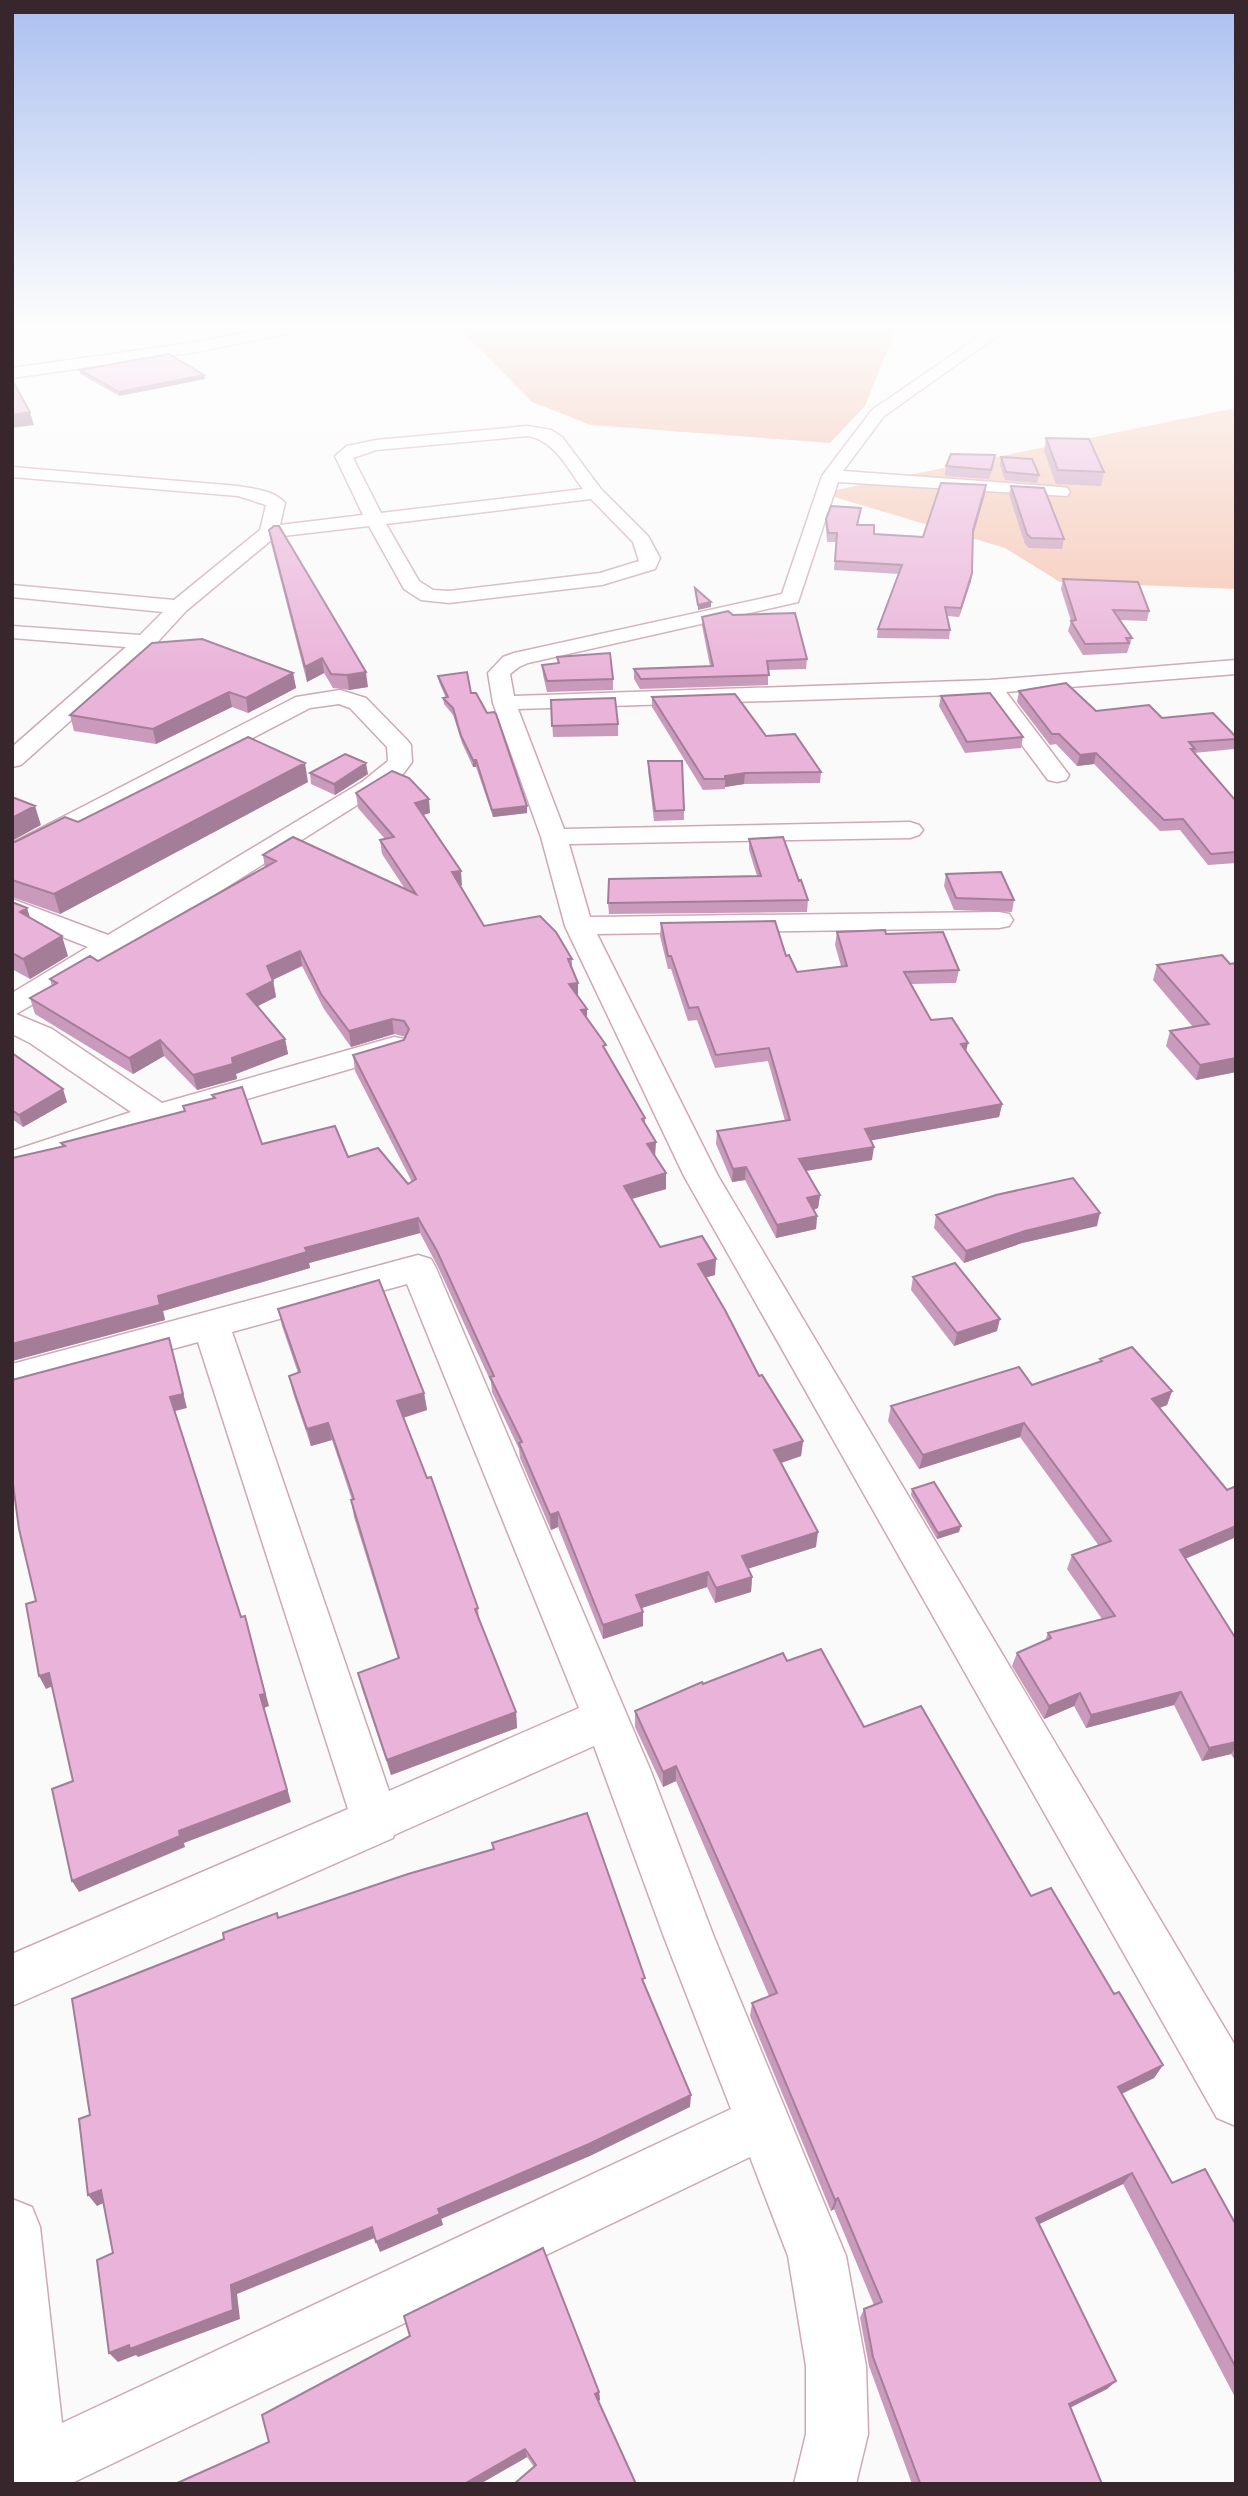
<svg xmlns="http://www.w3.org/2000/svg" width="1248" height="2496" font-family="Spectral,serif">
  <rect width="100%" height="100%" fill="#fafafa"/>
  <path fill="#f5c4b2" d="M1236,408v181l-176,-7 -55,-34 -184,-55z"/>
  <path fill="#f0b29b" d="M460,329h436l-31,77 -35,37 -239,-18 -59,-23z"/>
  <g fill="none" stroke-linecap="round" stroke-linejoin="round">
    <g stroke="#d0a8b4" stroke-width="3">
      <path id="minor" d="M265,329h33l-7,4 -101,20 -178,25v-10l178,-25z
        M990,329h17l-123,87 -41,55 218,16 6,1 3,4 -3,4 -229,-14 -40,120 -270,61 -9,4 -9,7 4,22 476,-16 246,-20v14l-230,18 63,83 -3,5 -9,2 -9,-2 -64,-86 -466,15 46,120 346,-7 9,3 4,5 -4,5 -9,3 -341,6 21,73 409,-5 10,2 4,6 -4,6 -10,2 -402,6 121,242 518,871v79l-19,-8 -533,-942 -119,-250 -24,-89 -48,-134 -5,-30 15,-16 11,-4 268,-59 40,-118 50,-66z
        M528,426l23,4 11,7 39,52 47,47 12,22 -5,11 -53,16 -153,18 -28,-3 -17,-11 -35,-63 -94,11 -89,74 -33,36 -132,118 -9,2v-20l114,-100 -114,-9v-12l128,9 23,-23 -151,-15v-12l162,15 86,-70 6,-25 -28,-9 -226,-19v-10l226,19c16,3 36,4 47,17l-5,22 83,-10 -28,-59 12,-10 29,-6zM528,436c27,5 39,32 55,53l-202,24 -28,-55 23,-8zM591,499l42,43 6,19 -39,12 -151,18 -16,-1 -14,-9 -33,-57z
        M340,690l26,8 41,42 4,5 1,17 -12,16 -278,175 -106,61 36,15 110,74 232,-66 11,2 4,7 -4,7 -237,69 -156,52v-23l119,-39 -101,-69 -18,-9v-41l76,-46 -76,-30v-18l96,36 254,-153 26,-21 -1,-14 -37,-39 -11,-4 -29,4 -289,151 -9,2v-18l284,-146z
        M418,1255l13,4 5,9 214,501 64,168 132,319 20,110 2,68 -12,50h-62l12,-50v-68l-18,-110 -38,-99 -680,327h-58v-285l20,8 8,20 22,196 669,-314 -67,-172 -70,-191 -200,89 -1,3 -381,168v-52l336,-145 -150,-467 -186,51v-29zM407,1284l172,424 -190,83 -157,-459z"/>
    </g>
    <use href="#minor" fill="#fff" fill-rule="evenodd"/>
  </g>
  <path fill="#c99abb" d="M80,370l125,9 -86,17 -39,-22z
    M1046,438l58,34 -3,14 -45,-2 -12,-33z
    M1001,457l38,18 -2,8 -32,-3 -5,-15z
    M994,465l-5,14 -44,-3 1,-10z
    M1011,486l53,53 -2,10 -33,-1 -4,-4 -16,-49z
    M985,494l-12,41 -2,46 -12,36 -12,-1 3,14 -1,9 -72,-1 1,-9 21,-55 -65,-4 2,-28h-9l-1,-14v-9l35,-11 -3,17 16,9 49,3z
    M269,530l99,157 -19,3 -16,-2 -9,-15 -17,9 -36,-139z
    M1063,579l86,32 -2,10 -27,-1 12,18 -5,15 -44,2 -15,-24 3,-10 -10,-32z
    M733,615l74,44 -1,10 -38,1v15l-128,4 -6,-10v-10l76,-3 -8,-40v-9z
    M557,657l56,22v11l-66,2 -4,-17 -1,-10 16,-2z
    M293,673l3,15 -48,25 -16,-6 -76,37 -82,-13 -4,-16z
    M438,676l33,17 56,120 -34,4 -17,-50h-3l-11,-24 -9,-28 -9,-11 -1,-6h3l-7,-16z
    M1019,691l77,20 66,7 74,19 -2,12 -40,4 42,48v62l-28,2 -28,-35 -20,1 -66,-67 -17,2 -21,-22 -6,1 -33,-43z
    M941,696l82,41 -2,11 -56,5 -26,-47z
    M652,697l114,39 55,36 -1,11 -76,1 -19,3v2l-22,1 -51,-83z
    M551,700l67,24v12l-65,1z
    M648,761l36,49v10l-30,1 -6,-51z
    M310,773l58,1 -33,21 -24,-11z
    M308,782l-248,132 -48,-17v-55l66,-20z
    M356,793l74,20 -7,2 39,70 -2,1 24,40 88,33v10l6,14v14l9,22 58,99v6l10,33 11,16v16l-34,10 28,48 55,28 -9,2 53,99 44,65 -2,15 -20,7 35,84 -68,21 4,9 -1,15 -36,11 -8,-16 -66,21 2,4v14l-40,13 -45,-112 -7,3 -31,-72 -1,-9 -27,-57 -1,-10 -53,-115 -18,-34 -111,30 1,5 -147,43 2,9 -153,41 50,-214 -1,-4 124,-32 28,-12 -1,-4 50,49 86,13 60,27 4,-2 -57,-111 -2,-16 51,-15 2,-3 -12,-3 -43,13 -27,-38 -22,-43 -29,14 3,17 -19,9 28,33 3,15 -52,20 1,5 -40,11 -33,-34 -31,18 -98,-60 -5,-16 22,-12 -2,-7 48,-18 167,-93 -2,-13 142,34 -23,-35 -2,-14 5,-1 -27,-31z
    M749,839l50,42 9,19 -1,12 -198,2 -1,-11 149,-27 -8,-26z
    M946,874l68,26 -2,12 -58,-2 -10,-24z
    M12,902l15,6 3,10 38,38 -38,23 -18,-10z
    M661,923l125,33 11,16 44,-6 -6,-21 2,-13 49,2 73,36 -3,13 -45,1 20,36 35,31 36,53 -3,13 -128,23 1,20 -66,11 14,24 -2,13 -4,2 3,6 -1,13 -40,9 -31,-58 -13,2 -16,-38 1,-13 68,-10 -17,-60 -53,7 -18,-48 -9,1 -17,-52h-3l-8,-33z
    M1236,963v109l-40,8 -30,-34 4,-15 23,-4 -40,-47 4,-15z
    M12,1053l55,49 -44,25 -11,-8z
    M936,1215l161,11 -75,17 -58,20 -30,-35z
    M913,1277l84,54 -43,15 -43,-56z
    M278,1309l146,84 3,17 -24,7 75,191 1,11 37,93 1,16 -126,47 -29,-86 -4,-16 40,-14 -44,-142 -3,-17h1l-20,-60 -21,6 -18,-53 -4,-17 9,-3 -16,-47z
    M1100,1359l72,32 -5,14 -8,3 77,129 -51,22 51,80v123l-5,-8 -29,7 -28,-56 -88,23 -12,-22 -30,13 -32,-53 5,-13 28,-12 3,-8 54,-14 -35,-50 5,-14 27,-9 -79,-109 -101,32 -31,-48 3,-15 141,-21 67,-23z
    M912,1489l47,43 -22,7 -26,-44z
    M787,1661l77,66 167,169 83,98 49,71 -9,13 -32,16 50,89 64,42v174l-113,-215 -84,40 77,157 -9,8 -37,19 32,76h-190l-43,-118 -9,-48 4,-9 10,-4 -40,-96 -3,2 -81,-195 2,-13 17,-7 -93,-215 -13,6 -28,-60v-16l68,-27z
    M599,2392l1,8 -66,67 -7,-10 -47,27h-305z"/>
  <path fill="#a47d98" d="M204,375l1,4 -86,17v-4z
    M30,412l4,13 -22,3v-13z
    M986,485l-1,9 -13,45 1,-9z
    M972,573l-1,8 -12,36 2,-9z
    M711,602v5l-13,3v-5z
    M322,658l2,15 -17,9 -2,-15z
    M366,672l2,15 -19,3 -2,-15z
    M293,673l3,15 -48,25 -2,-15z
    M229,692l3,15 -76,37 -3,-15z
    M1096,753l-2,11 -17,2 3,-11z
    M473,760h3v7h-3z
    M305,763l3,19 -248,132 -6,-20z
    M366,763l2,11 -33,21 -1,-11z
    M745,773l-1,11 -19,3v-11z
    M429,799l1,14 -14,4 -1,-14z
    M35,806l6,19 -29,16v-23z
    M527,806v7l-34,4 -1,-7z
    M461,871l1,14 -9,2 -1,-15z
    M27,908l6,20 -13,-16z
    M62,936l6,20 -38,23 -7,-20z
    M300,951l2,15 -32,15 -3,-15z
    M273,981l3,16 -26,13 -3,-16z
    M578,983v15l-9,-14z
    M587,1009v15l-6,-14z
    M392,1019l2,15 -43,13 -2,-16z
    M285,1039l3,15 -52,20 1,5 -40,11 -4,-15 39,-17z
    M160,1040l4,16 -31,18 -4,-16z
    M968,1043l-3,13 -4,-12z
    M1236,1058v14l-40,8 4,-15z
    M63,1089l4,13 -44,25 -4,-12z
    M1002,1104l-3,13 -136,25 2,-13z
    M656,1142l-1,16 -8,-14z
    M874,1147l-2,13 -74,12 1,-13z
    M746,1167l-1,13 -13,2 1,-13z
    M666,1173v16l-42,12v-15z
    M820,1195l-2,13 -12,3 1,-13z
    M1100,1213l-3,13 -75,17 -58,20 2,-12 59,-20z
    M817,1216l-1,13 -40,9 1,-13z
    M418,1218l2,15 -111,30 1,5 -147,43 2,9 -153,41v-17l293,-96z
    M716,1259l-1,16 -18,5 1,-16z
    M1000,1319l-3,12 -43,15 3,-13z
    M169,1338l18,70 -12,3 -5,-14z
    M1172,1391l-5,14 -20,8 5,-14z
    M424,1393l3,17 -27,9 -3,-18z
    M328,1423l4,17 -21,6 -4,-17z
    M1024,1423l-4,14 -101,32 4,-14z
    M803,1441l-2,15 -29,10 2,-16z
    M558,1512v15l-7,3 -1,-15z
    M961,1526l-2,6 -22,7 1,-6z
    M1236,1526v11l-63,27 7,-14z
    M818,1532l-2,15 -75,24 1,-15z
    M708,1572l-1,15 -71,23v-15z
    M752,1577l-1,15 -36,11 1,-15z
    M643,1612v14l-40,13v-14z
    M245,1616l24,90 -5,2 27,94 -107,41 1,4 -106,45 -7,-11 188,-186z
    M49,1673l6,12 -9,4 -7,-13z
    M1181,1692l-7,13 -88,23 5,-13z
    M1080,1693l-6,13 -30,13 5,-13z
    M516,1712l1,16 -126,47 -4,-15z
    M1236,1742v5l-5,7 -29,7 7,-13z
    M676,1766v15l-13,6v-15z
    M1163,2065l-9,13 -44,21 8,-12z
    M691,2095l-1,12 -100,49 -149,63 -3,-10z
    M1132,2173l-9,11 -94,45 7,-11z
    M101,2190l9,10 -13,6 -9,-11z
    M838,2198l-4,11 -3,2 4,-11z
    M440,2214l3,11 -63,27 -4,-10z
    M372,2227l5,10 -140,57 3,25 -102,38 -2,-2 -18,7 -9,-9 122,-68z
    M1116,2381l-9,8 -46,23 8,-8z
    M599,2392l1,8 -4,3 -1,-9z
    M525,2449l2,8 -47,27h-16z"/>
  <path fill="#eab3d9" stroke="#a47d98" stroke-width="2" d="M169,354l35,21 -85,17 -39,-22z
    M12,380l18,32 -18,3z
    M1046,438l43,1 15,33 -46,-2z
    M951,454l44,1 -4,15 -45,-4z
    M1001,457l31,2 7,16 -33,-3z
    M941,483l45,2 -13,45 -1,43 -11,35 -16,-1 5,23 -72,-1 24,-64 -67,-4 2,-28h-9l-2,-14 5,-13 30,2 -4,17h17v9l49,3z
    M1011,486l33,2 20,51 -33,-1 -4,-4z
    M274,526h5l87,146 -19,3 -16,-1 -9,-16 -17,9 -36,-137z
    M1063,579l75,3 11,29 -36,-1 19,28h-6l3,5 -44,1 -14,-23 5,-1z
    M695,588l16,14 -13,3z
    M728,611l5,4 62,-2 12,46 -40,2 2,14 -128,4 -7,-10 79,-3 -11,-49z
    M202,639l91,34 -47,25 -17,-6 -76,37 -83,-14 82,-72z
    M610,653l3,26 -66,2 -5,-16 17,-2 -2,-6z
    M467,672l4,21h5l11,20 7,-1 2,2 31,92 -35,4 -16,-50h-3l-12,-24 -8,-28 -10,-10 5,-1 -10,-21z
    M1066,683l30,28 53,-6 13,13 51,-5 23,24v2l-47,3 6,7h-4l45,52v51l-25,2 -28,-35 -19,1 -68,-67 -16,2 -21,-21h-7l-33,-43z
    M990,693l33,44 -56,5 -26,-46z
    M735,694l31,42 29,-2 26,38 -76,1 -20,3v3h-21l-52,-82z
    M615,698l3,26 -66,2 -1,-26z
    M248,737l57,26 -251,131 -42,-14v-38h3l50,-25 13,5z
    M345,754l21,9 -32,21 -24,-11z
    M648,761h34l2,49 -29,1z
    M392,771l17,7 20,21 -14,4 46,68 -9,1 32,54 56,-10 16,16 16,27h-4l10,24 -9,1 18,25 -6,1 25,35 -3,1 42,72 -3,1 14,23 -9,2 19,29 -42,13 36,61 42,-11 14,23 -18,5 27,46 34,66 3,-1 41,66 -29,9 44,82 -76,24 10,21 -36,11 -8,-16 -72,23 7,17 -40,13 -45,-113 -8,3 -31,-72 3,-1 -32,-65 4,-1 -57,-125 -19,-33 -113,30 2,4 -149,44 2,9 -148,39v-186l53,-12 -4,-3 124,-32 -2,-5 32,-8 -3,-3 30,-8 20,57 73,-18 13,31 30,-9 30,36 8,-5 -63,-124 51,-15 5,-11 -5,-8 -12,-2 -43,12 -28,-37 -21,-43 -33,15 6,15 -26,13 38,45 -53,19 1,6 -40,11 -33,-35 -31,18 -99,-60 27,-15 -7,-4 40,-23 8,5 178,-100 -13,-6 30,-18 123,57 -36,-54 14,-3 -38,-44z
    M12,797l23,9 -23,12z
    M783,837l16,44 2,-1 7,20 -200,3 1,-24 152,-3 -12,-37z
    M1001,872l13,28 -58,-2 -10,-24z
    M12,902l15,6 -7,4 42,24 -39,23 -11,-6z
    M775,921l11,35 3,-1 8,17 50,-6 -10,-34 48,-2 1,4 57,-2 16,38 -55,2 27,48 21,-2 16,25 -7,1 41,60 -137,25 9,18 -75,12 21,36 -13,3 10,18 -40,9 -31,-58 -13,2 -16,-38 73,-11 -21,-72 -53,7 -18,-48 -9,1 -18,-52h-3l-7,-33z
    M1222,955l8,9 6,-1v95l-36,7 -30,-34 39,-7 -52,-59z
    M12,1053l51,36 -44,26 -7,-5z
    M1073,1178l27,35 -75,18 -59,20 -30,-36 60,-20z
    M955,1263l45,56 -43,14 -44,-56z
    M379,1280l45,113 -27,8 30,77 4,-1 47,131 -3,1 41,103 -129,48 -29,-87 41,-15 -48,-158 3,-1 -26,-76 -21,6 -18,-53 11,-4 -22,-63z
    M169,1338l14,56 -13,3 71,220 4,-1 20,78 -5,1 27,95 -108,41 1,5 -108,45 -20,-92 21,-8 -24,-108 -10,3 -13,-72 10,-3 -17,-72 -7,-52v-97z
    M1132,1347l40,44 -20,8 75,91 9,-4v40l-56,24 56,89v103l-27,6 -28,-56 -90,23 -11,-22 -31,13 -32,-53 34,-15 -3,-5 67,-17 -43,-61 39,-14 -87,-118 -101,32 -32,-49 128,-39 13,18 70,-24 -2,-2z
    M934,1482l27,44 -23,7 -26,-44z
    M821,1649l43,78 57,-21 110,190 20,-8 63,106 5,-2 44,73 -45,22 54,96 33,-14 31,56v143l-104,-195 -96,45 80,163 -47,23 33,80h-183l1,-1 -47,-126 -9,-48 18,-7 -44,-104 -3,2 -83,-197 25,-10 -101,-227 -13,6 -28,-61 67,-29 1,2 80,-31 4,8z
    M587,1813l58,165 -3,1 49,116 -102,49 -151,65 2,5 -64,28 -4,-15 -141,58 2,25 -103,39 -1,-4 -20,8 -12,-93 16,-7 -12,-63 -13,5 -9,-76 11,-4 -18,-116 152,-60 -1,-6 54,-20 1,5 130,-44 86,-25 -2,-6z
    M543,2248l56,144 -4,2 41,90h-122l22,-19 -11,-16 -61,35h-289l94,-42 -7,-27 148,-79 -6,-20z"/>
  <linearGradient id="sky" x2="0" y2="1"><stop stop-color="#abc0f0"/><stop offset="0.48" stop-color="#fdfdfd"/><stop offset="1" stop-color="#fdfdfd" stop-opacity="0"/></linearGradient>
  <rect width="1248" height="679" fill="url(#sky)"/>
  <rect width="1248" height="2496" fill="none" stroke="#37272c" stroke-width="28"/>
</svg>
